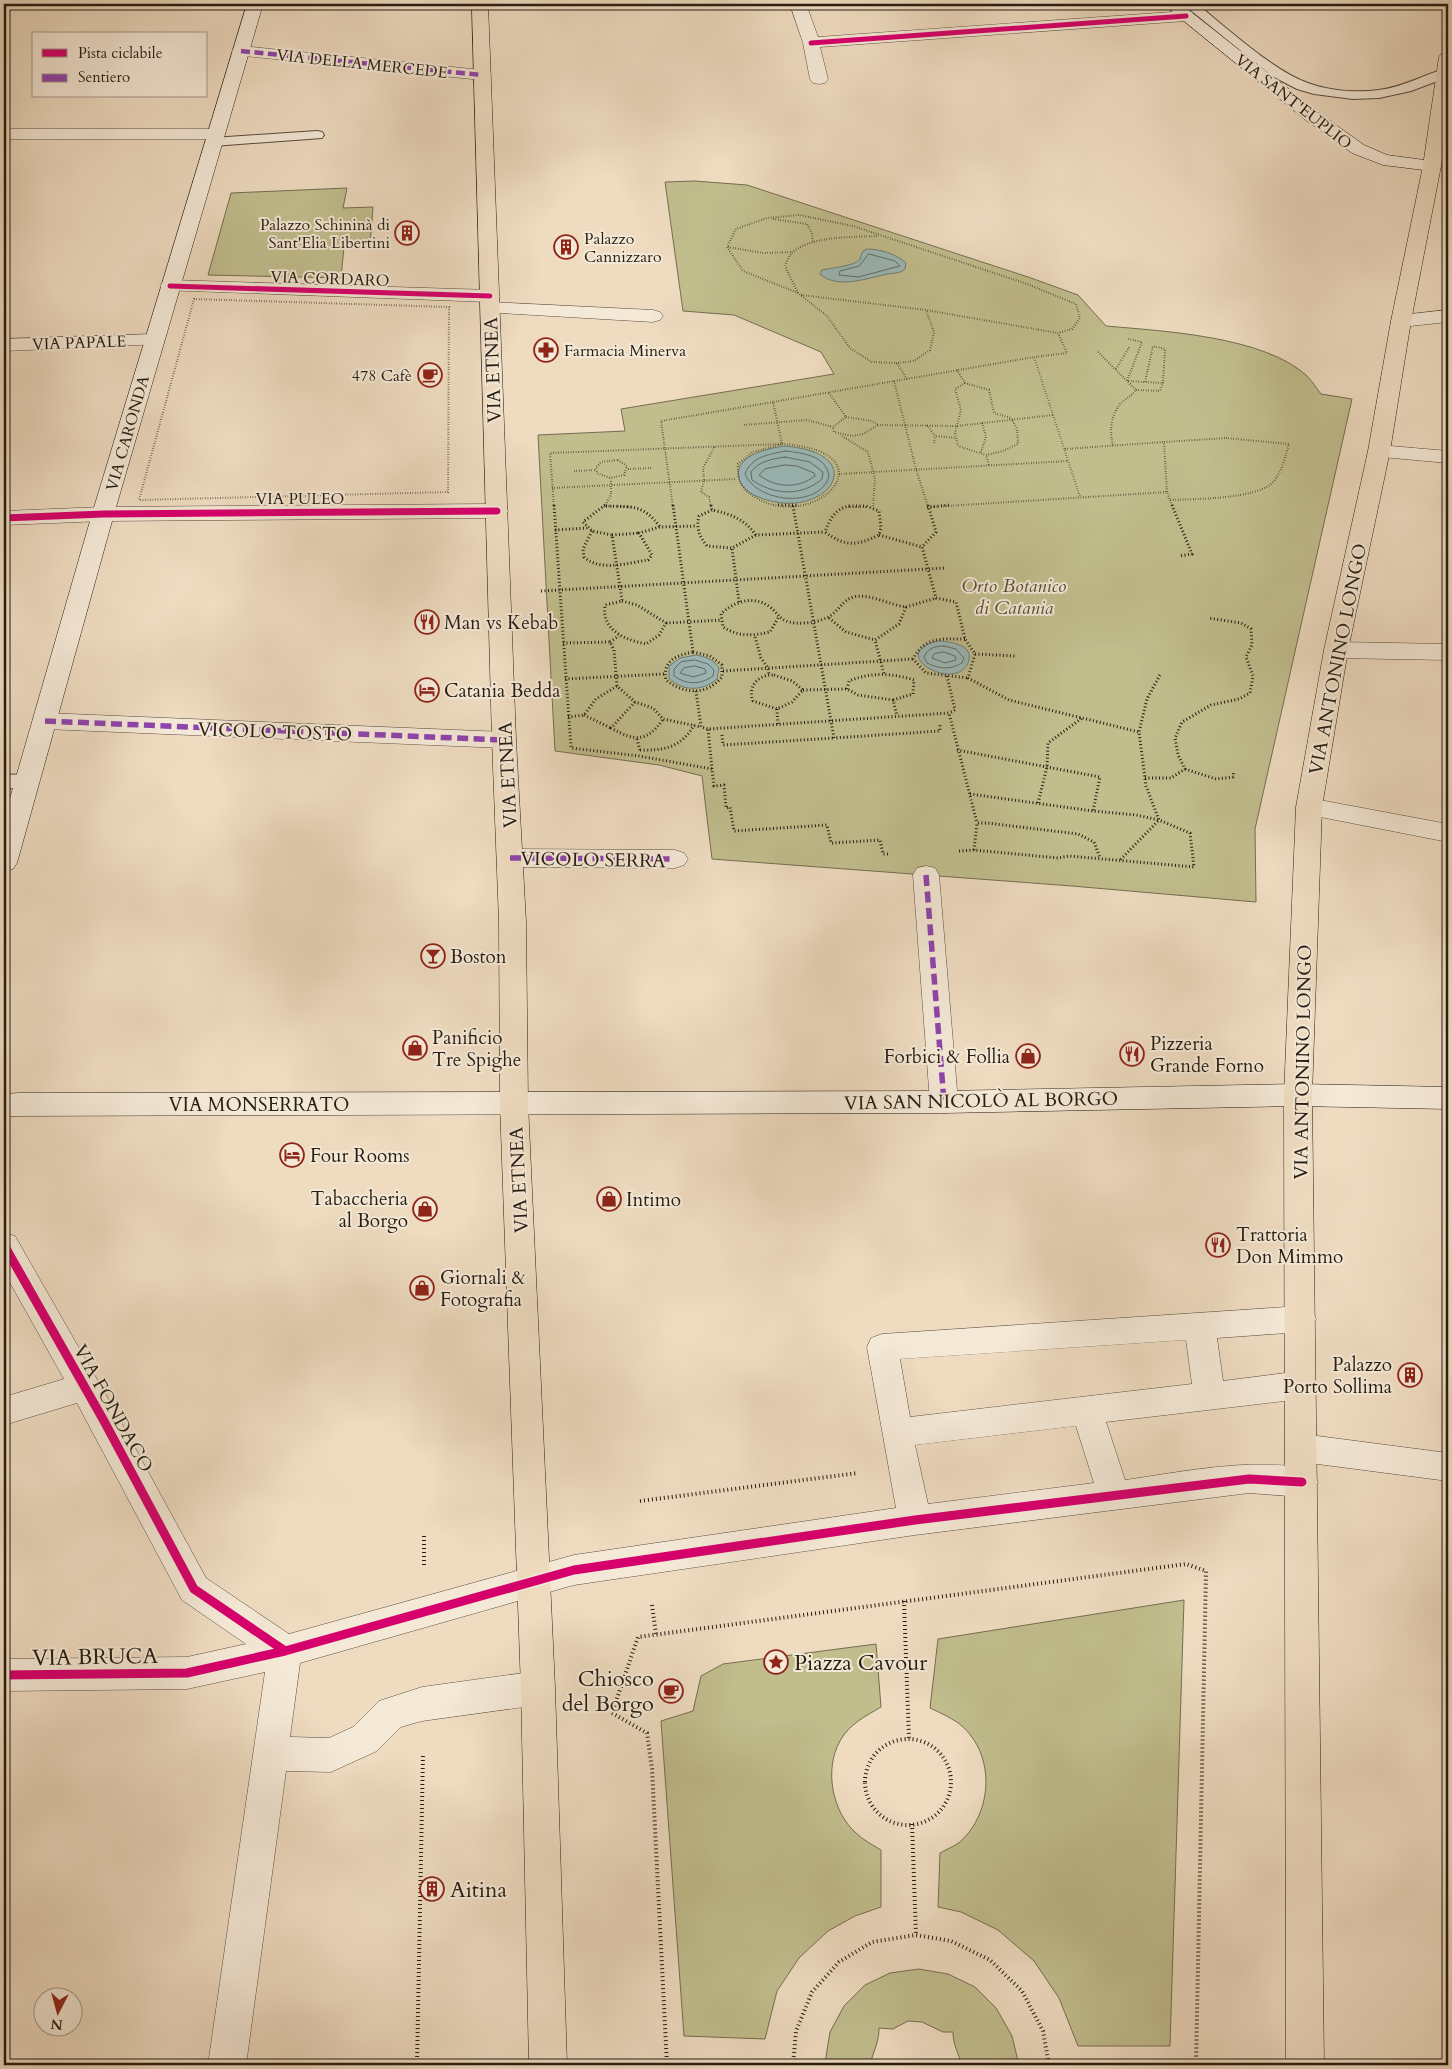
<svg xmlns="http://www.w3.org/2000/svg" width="1452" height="2069" font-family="Cardo,serif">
  <rect width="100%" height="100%" fill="#eedbc0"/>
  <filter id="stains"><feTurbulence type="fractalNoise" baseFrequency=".004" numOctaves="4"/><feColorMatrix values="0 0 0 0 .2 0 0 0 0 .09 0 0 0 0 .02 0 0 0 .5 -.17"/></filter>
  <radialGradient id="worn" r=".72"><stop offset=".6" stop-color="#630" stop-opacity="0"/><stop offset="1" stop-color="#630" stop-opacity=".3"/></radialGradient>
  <path fill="#c1bd8d" stroke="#746d50" d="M695,181l52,4 284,93 47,17 28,31c56,5 158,10 201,50 5,5 9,12 14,18l31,5 -97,430 1,73 -184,-16 -360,-27 -10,-83 -43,-11 -104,-14 -17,-316 87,-4 -4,-22 213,-35 -13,-22 -87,-37 -51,-4 -18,-129z
    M347,188l-4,20 30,-1 -3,39 -26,1 -3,31 -133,-3 23,-82z
    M1184,1600l-14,446h-92l-19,-48 -25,-37 -36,-31 -37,-18 -23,-5 2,-54c7,-4 18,-8 23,-14 31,-31 32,-89 -6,-117 -8,-5 -18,-10 -27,-14l8,-69z
    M876,1644l5,63c-15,9 -32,17 -41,34 -16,28 -8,71 16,92 7,7 17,12 25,17v57l-26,9 -27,15 -29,27 -22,33 -12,48 -81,-3 -23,-315 32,-10 8,-35 22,-12z
    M919,1969l29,5 27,13 21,21 16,28 7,29h-57c-4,-12 -9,-21 -9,-33h-10l-21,-10 -14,-1 -15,8 -14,-1c0,14 -5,22 -9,36l-45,-1 5,-31 14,-26 21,-21 25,-12z"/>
  <path fill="#9bb9b9" stroke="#6d7b76" d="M867,249c13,0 29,5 39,14l-1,6c-6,6 -14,3 -22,6 -19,4 -46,14 -63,-1l2,-4c8,-2 34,-4 38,-11 1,-3 1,-5 3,-8z
    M785,446c92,8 39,80 -29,50 -7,-3 -13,-8 -16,-15 -10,-25 29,-33 45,-35z
    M937,641c10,0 36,3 32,19 -9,35 -85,-5 -32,-19z
    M696,655c10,2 17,4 23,13l-2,11c-14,12 -34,13 -48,-1v-12l11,-8z"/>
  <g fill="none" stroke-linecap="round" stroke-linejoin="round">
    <path stroke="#616b66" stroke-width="1" d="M869,254l26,7 5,5 -42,11 -19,-2 1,-4 19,-5z
      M785,451c17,2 41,4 44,25 -8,32 -71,28 -84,-2 7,-18 23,-19 40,-23z
      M785,457l25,5 13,10 -1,7c-21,18 -48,16 -70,1l-1,-8c8,-11 21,-13 34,-15z
      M785,465l12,1 17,7 1,3c-17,13 -39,12 -56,-1l6,-6z
      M944,646l12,3 8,9 -2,5c-12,7 -23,6 -35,0l-3,-6c4,-9 11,-11 20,-11z
      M944,652l11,4 1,4 -11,3 -13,-5 2,-4z
      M695,660l13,4 6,6 -1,6c-13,9 -26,9 -39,0v-7l7,-7z
      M695,666l10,3 1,4 -13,4 -13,-4 4,-5z"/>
    <g stroke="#594c3e" stroke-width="2">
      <path id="service" d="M1183,4h14c30,24 75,66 111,79 21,8 49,10 71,7 25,-3 46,-16 69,-22v9l-37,14 -32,7 -26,1 -39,-5 -17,-5 -25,-13z
        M317,131l5,1 2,3 -2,3 -109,8 -7,-4 7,-4z
        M27,774l7,2 3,5 -3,5 -30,3v-14z"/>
    </g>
    <g stroke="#594c3e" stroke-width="1">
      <path id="pedestrian" d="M241,46l241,24 6,1 3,4 -3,4 -6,1 -247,-25 -3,-4 3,-4z
        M45,713l459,19 9,2 3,6 -3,6 -9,2 -459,-19 -9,-2 -3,-6 3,-6z
        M510,849l165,1 9,3 4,6 -4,6 -9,3 -165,-1 -9,-3 -4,-6 4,-6z
        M926,866l9,2 4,7 19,227 -4,8 -10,3 -10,-3 -4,-8 -17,-227 4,-7z"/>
    </g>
    <g stroke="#594c3e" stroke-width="1">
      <path id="minor" d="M790,4h16l12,33 368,-26 6,1 2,4 -2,4 -6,1 -366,26 8,32 -3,4 -6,1 -6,-1 -3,-4 -7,-36z
        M4,129h212l6,1 3,4 -3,4 -6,1h-212z
        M170,280l320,10 7,2 3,4 -3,4 -7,2 -327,-12 -3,-4 3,-4z
        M490,302l163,8 7,2 3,4 -3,4 -7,2 -170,-10 -3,-4 3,-4z
        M1448,310v12l-47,5 -7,-2 -3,-4 3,-4 7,-2z
        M1379,445l69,6v12l-77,-7 -3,-5 3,-5z
        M497,504l8,2 3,5 -3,5 -8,2 -394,3 -99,4v-14l99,-4z
        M1336,642l112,2v16l-112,-2 -8,-3 -4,-5 4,-5z
        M1309,798l139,26v18l-148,-29 -4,-6 4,-6z
        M4,1233l11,3 100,175 91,167 83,56 285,-79 322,-47 -29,-161 4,-9 11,-4 419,-28 11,4 4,9 -4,9 -11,4 -84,6 6,43 78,-10 11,4 5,10 -5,10 -11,4 -195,23 19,58c51,-7 142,-26 188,-8l5,10 -5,10 -11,5 -53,-4 -334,42 -341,50 -274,78 -10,74 39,1 24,-11 26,-26 43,-14 116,-16 12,5 5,12 -5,12 -12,5 -116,16 -21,6 -24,24 -46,21 -45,-1 -40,294h-38l57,-393 -78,17 -183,2v-32l183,-2 59,-13 -64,-44 -105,-197 -73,22v-28l60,-18 -60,-107zM1186,1340l6,44 -282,33 -10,-58zM1076,1426l18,57 -166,21 -13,-59z
        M1302,1434l146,19v28l-146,-19 -11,-4 -5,-10 5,-10z"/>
    </g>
    <g stroke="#594c3e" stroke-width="1">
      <path id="tertiary" d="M154,334l7,2 3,4 -3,4 -157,7v-12z"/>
    </g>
    <g stroke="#271d12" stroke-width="1">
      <path id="secondary" d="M247,4h16l-149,510 -97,349 -4,6 -9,3v-53l88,-305z
        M1163,4h18l138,109 45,32 23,10 45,6 6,1 3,4 -3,4 -6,1 -49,-6 -31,-12 -45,-32z
        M1298,1084l150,3v22l-150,-3 -354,7 -940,3v-22l15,-1 925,-2z"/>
    </g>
    <g stroke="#271d12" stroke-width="1">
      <path id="primary" d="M472,4h16l28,736 10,182 2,182 27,584 12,377h-38l-8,-377 -21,-584 -1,-182 -7,-182z
        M1448,52v64l-7,50 -30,155 -21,130 -42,199 -26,157 -10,288 12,970h-38l-2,-970 12,-288 28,-157 44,-199 23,-130 32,-155 16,-109 3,-4z"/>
    </g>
    <path stroke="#271d12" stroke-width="2" stroke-dasharray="0.5 2" stroke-linecap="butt" d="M773,219l34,5 5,9 1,10
      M728,247l35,6 29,-1
      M798,293l-13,-27c2,-5 4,-10 8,-14 18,-16 61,-15 85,-16
      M801,295l125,15 132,23
      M194,299l255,8 -1,185 -309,8z
      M1128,339l14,3 -15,39 36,2
      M1098,352l38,38c-4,6 -10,8 -15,13 -10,11 -12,28 -8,42
      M897,363l-25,-1 -22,-14 -23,-32 -29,-23 -55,-22 -16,-24 9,-18 31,-11 32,-3 54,11 174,58 49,20 4,14 -8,11 -14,4 9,20 -33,4
      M1116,369l14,-23
      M957,370l8,13 24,7 5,23 17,5 6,11 1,15 -15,7 -17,4 3,10
      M907,379l-10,-16 17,-2 16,-11 4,-18 -8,-22
      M894,381l22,88 12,38
      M965,383l-10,6 6,21 -6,23 3,13 28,9
      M1136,390l24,1 3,-8 2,-34 -12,-3 -8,36
      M829,393l17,24 -13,10 1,5 18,4 11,-2 15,-9 79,1 96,-11
      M846,417l26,4 6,4
      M744,425l63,-5 26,7
      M927,425l8,11 21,2
      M842,436l26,16 7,27 -2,28
      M1226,438l63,6c-4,13 -7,29 -17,39 -16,16 -78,16 -102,17l-3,-8 -3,-50z
      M934,443l1,-7
      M782,444c113,7 33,92 -29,52 -13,-9 -16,-17 -15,-32l15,-12z
      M1065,449l99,-7
      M981,452l5,-15 -4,-15
      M618,460l9,6 -3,9 -14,3 -13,-5 -1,-5 5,-6z
      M628,469l25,-1
      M574,471l22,-1
      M839,474l229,-13
      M552,488l184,-9
      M1170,500l3,7
      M606,506l26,1
      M554,507l-4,-54 232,-9 -9,-42 261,-45 46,140
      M604,507l7,-12v-16
      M673,507l-12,-86 112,-19
      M711,507l-2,-10 -8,-5 3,-12 -1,-12 12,-22
      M848,507h19
      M931,507l236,-15"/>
    <path stroke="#271d12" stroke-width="3" stroke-dasharray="1 2.5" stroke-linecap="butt" d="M554,505l17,243 68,8 73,13 2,17 10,-1 2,23 4,-1 4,24 93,-6 4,18 49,-3 3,14h7
      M605,505l-22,17 9,9 20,4 10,65
      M673,505l20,147
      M711,505l1,5c19,4 32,9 44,25l69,-3
      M778,505h21
      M928,505l8,27 -14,15 14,51 20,4 9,37 10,15 -7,24 41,22 130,32
      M1172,505l20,49 -13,2
      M606,506c26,1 37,-2 54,21
      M793,506l41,232 106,-7v-6
      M849,506h17l13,5 2,17 -2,7c-23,11 -33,12 -54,-3 5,-13 10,-23 24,-26z
      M927,507l24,-2
      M712,510l-13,6c-3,12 0,20 8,30l25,2
      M555,530l32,-2
      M592,531l-9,18 1,8c17,15 43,6 64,3l4,-5 -13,-22 21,-6 36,-1
      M612,535l27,-2
      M879,535l43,12
      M541,591l405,-23
      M622,601l15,4 29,18 -7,12 -13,9c-21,-4 -45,-14 -41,-39z
      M739,602l-7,-54 24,-13
      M906,607l30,-9
      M778,618l-8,14c-17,4 -31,5 -47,-5l-2,-13c13,-13 33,-19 49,-7 10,8 9,14 25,16 13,1 31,-2 40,-11 6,-6 10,-12 18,-15 16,-4 37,8 53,10l-7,17 -24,16 9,34
      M829,618l17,14 29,8
      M666,623l56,-3
      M755,637l6,21 7,10 1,7
      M965,639c-23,0 -40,-3 -52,20l13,14 42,5
      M610,642l9,-6
      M563,643l47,-1 4,8 3,36 18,16 18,6 10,11 38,8
      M693,652l17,4 12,9v12c-16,19 -38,17 -56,3 -4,-19 11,-25 27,-28z
      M975,654l40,2
      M723,671l190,-12
      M774,675l18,6 11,9 -11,12 -15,7 -24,-8c-6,-15 6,-27 21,-26z
      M947,676l8,34 -6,3
      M565,679l99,-5
      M847,689l2,-8c22,-9 43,-8 65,-1l-1,14 -20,6
      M803,690l44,-1 11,6 35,5 4,16
      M696,691l5,36 7,2
      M635,702l-24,26c23,13 36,15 52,-9
      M777,709l1,15
      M584,715l27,13
      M568,717l16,-2 12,-16 21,-13
      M722,735l1,10 111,-7
      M637,739l3,12
      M640,750c24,1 42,-3 54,-25
      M957,750l143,27 -7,34 43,4 23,5 -39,40
      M712,769l-4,-40 241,-16 28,110
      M1185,769l31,10 17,-2 1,-6
      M1145,778h26l14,-9 -7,-14 -3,-17 7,-16 29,-17 28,-6 11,-6 3,-17 -7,-19 6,-12 -1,-16 -10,-6 -33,-5
      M970,794l123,17
      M1038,803l9,-36 1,-24 34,-25
      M974,850l3,-27h10l91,11 16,8 6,16
      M959,851l15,-1 84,8 11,-2 125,11 -4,-34 -31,-13 -13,-34 -7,-54 8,-33 14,-26"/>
    <path stroke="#271d12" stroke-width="4" stroke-dasharray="1 3" stroke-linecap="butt" d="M640,1501l218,-28
      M424,1536v29
      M904,1601l5,139
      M652,1605l4,29
      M865 1782a43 43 0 1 1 86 0a43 43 0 1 1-86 0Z
      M912,1824l4,111
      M417,2065l6,-312
      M667,2065l-15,-296 -5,-36 -35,-20 26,-76 548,-73 20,7 -10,494
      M793,2065l3,-34 16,-39 27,-30 33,-20 44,-7 35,6 39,19 32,31 21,40 6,34"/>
    <use href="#service" fill="#f4e8d6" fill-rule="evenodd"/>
    <use href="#pedestrian" fill="#f4e8d6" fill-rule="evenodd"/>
    <use href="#minor" fill="#f4e8d6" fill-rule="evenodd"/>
    <use href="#tertiary" fill="#f4e8d6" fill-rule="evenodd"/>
    <use href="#secondary" fill="#f4e8d6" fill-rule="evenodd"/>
    <use href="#primary" fill="#eedbc0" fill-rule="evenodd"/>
    <path stroke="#8e44ad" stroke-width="4.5" stroke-dasharray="9 4.5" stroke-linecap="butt" d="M241,51l241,24"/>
    <path stroke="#8e44ad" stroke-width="5.5" stroke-dasharray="11 5.5" stroke-linecap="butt" d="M45,721l459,19
      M510,858l165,1
      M926,875l18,227"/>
    <g stroke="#f4e8d6" stroke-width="7">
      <path id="cycleway-far2" d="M811,43l375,-27
        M170,286l320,10"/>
    </g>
    <g stroke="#f4e8d6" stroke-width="10">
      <path id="cycleway-far1" d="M4,518l99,-4 394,-3"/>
    </g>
    <g stroke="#f4e8d6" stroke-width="12">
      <path id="cycleway" d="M4,1245l100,176 90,168 91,62
        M4,1675l183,-2 98,-22 289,-81 341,-50 334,-41 53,3"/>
    </g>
    <use href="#cycleway-far2" stroke="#d6006c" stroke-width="5"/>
    <use href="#cycleway-far1" stroke="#d6006c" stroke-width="7"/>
    <use href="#cycleway" stroke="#d6006c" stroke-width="9"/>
  </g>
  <defs>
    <g id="building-ring" transform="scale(1.25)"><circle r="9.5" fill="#f4e8d6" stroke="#8f2418" stroke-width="1.5"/><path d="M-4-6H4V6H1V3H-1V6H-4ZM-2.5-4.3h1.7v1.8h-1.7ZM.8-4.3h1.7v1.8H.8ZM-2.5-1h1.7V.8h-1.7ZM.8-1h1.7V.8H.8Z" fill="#8f2418"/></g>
    <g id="pharmacy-ring" transform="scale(1.25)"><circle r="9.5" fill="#f4e8d6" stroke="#8f2418" stroke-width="1.5"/><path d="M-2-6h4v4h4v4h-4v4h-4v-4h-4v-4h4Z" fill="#8f2418"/></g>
    <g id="cafe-ring" transform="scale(1.25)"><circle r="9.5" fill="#f4e8d6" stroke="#8f2418" stroke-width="1.5"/><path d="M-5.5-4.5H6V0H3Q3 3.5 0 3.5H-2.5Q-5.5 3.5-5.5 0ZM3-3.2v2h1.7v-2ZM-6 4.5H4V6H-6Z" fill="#8f2418"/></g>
    <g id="restaurant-ring" transform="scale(1.25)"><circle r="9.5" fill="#f4e8d6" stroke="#8f2418" stroke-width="1.5"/><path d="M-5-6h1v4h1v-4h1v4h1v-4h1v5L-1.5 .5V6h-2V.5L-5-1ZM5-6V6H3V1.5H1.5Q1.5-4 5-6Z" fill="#8f2418"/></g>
    <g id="hotel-ring" transform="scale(1.25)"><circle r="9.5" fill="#f4e8d6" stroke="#8f2418" stroke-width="1.5"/><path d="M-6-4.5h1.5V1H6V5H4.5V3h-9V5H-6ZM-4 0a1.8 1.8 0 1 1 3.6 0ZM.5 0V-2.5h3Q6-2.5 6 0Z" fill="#8f2418"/></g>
    <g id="bar-ring" transform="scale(1.25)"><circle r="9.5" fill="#f4e8d6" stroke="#8f2418" stroke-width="1.5"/><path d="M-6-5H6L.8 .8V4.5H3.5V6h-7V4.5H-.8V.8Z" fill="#8f2418"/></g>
    <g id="shop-ring" transform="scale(1.25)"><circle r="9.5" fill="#f4e8d6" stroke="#8f2418" stroke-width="1.5"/><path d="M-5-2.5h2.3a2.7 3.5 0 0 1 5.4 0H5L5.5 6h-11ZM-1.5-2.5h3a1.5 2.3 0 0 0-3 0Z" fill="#8f2418"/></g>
    <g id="sight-ring" transform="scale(1.25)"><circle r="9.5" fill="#f4e8d6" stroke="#8f2418" stroke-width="1.5"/><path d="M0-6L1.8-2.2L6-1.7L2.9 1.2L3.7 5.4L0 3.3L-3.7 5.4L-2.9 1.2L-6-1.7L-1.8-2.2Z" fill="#8f2418"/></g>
  </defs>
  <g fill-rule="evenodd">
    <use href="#building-ring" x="407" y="233"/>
    <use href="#building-ring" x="566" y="247"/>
    <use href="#pharmacy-ring" x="546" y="350"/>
    <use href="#cafe-ring" x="430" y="375"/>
    <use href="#restaurant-ring" x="427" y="622"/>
    <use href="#hotel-ring" x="427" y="690"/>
    <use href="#bar-ring" x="433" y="956"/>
    <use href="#shop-ring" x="415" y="1048"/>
    <use href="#restaurant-ring" x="1132" y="1054"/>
    <use href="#shop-ring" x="1028" y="1056"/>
    <use href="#hotel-ring" x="292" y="1155"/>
    <use href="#shop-ring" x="609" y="1199"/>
    <use href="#shop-ring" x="425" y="1209"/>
    <use href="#restaurant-ring" x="1218" y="1245"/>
    <use href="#shop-ring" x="422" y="1288"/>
    <use href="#building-ring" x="1410" y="1375"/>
    <use href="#sight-ring" x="776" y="1662"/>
    <use href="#cafe-ring" x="671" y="1691"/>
    <use href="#building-ring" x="432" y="1889"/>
  </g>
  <g text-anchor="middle" stroke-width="4" stroke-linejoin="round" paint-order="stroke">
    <g font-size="16" fill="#271d12" stroke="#f4e8d6">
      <text transform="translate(362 63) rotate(6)" y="6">VIA DELLA MERCEDE</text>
      <text transform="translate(1294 101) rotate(38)" y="6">VIA SANT'EUPLIO</text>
      <text transform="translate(330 278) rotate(2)" y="6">VIA CORDARO</text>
      <text transform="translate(79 342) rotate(-2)" y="6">VIA PAPALE</text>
      <text transform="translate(127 433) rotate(-74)" y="6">VIA CARONDA</text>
      <text x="300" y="504">VIA PULEO</text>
    </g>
    <g font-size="16" fill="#271d12" stroke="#f4e8d6" text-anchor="end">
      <text x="390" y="230">Palazzo Schininà di<tspan x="390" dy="18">Sant'Elia Libertini</tspan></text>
      <text x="584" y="244" text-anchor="start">Palazzo<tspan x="584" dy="18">Cannizzaro</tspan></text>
      <text x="564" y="356" text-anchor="start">Farmacia Minerva</text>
      <text x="412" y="381">478 Cafè</text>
    </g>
    <g font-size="19" fill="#271d12" stroke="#f4e8d6">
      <text transform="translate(492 370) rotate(-92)" y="7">VIA ETNEA</text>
      <text transform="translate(1337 659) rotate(-79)" y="7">VIA ANTONINO LONGO</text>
      <text transform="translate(275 731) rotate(2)" y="7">VICOLO TOSTO</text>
      <text transform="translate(507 775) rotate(-93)" y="7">VIA ETNEA</text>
      <text transform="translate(593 859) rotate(1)" y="7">VICOLO SERRA</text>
      <text transform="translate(1302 1062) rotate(-89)" y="7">VIA ANTONINO LONGO</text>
      <text transform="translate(981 1100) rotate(-1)" y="7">VIA SAN NICOLÒ AL BORGO</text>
      <text x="259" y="1111">VIA MONSERRATO</text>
      <text transform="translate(518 1180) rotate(-93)" y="7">VIA ETNEA</text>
      <text transform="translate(114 1408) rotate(61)" y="7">VIA FONDACO</text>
    </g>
    <g font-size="19" font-style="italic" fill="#554d37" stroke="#f4e8d6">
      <text x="1014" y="592">Orto Botanico<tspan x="1014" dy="22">di Catania</tspan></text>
    </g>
    <g font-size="19" fill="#271d12" stroke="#f4e8d6" text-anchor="start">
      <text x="444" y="629">Man vs Kebab</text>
      <text x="444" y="697">Catania Bedda</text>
      <text x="450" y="963">Boston</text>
      <text x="432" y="1044">Panificio<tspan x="432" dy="22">Tre Spighe</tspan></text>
      <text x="1150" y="1050">Pizzeria<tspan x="1150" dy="22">Grande Forno</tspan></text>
      <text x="1010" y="1063" text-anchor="end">Forbici &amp; Follia</text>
      <text x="310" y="1162">Four Rooms</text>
      <text x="408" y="1205" text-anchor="end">Tabaccheria<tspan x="408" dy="22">al Borgo</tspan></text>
      <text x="626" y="1206">Intimo</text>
      <text x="1236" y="1241">Trattoria<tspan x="1236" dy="22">Don Mimmo</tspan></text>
      <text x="440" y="1284">Giornali &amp;<tspan x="440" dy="22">Fotografia</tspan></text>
      <text x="1392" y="1371" text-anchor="end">Palazzo<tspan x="1392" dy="22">Porto Sollima</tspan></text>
    </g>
    <g font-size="22" fill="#271d12" stroke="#f4e8d6">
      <text transform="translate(95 1656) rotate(-1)" y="8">VIA BRUCA</text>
    </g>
    <g font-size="22" fill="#271d12" stroke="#f4e8d6" text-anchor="start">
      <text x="794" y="1670">Piazza Cavour</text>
      <text x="654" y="1686" text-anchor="end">Chiosco<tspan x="654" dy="25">del Borgo</tspan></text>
      <text x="450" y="1897">Aitina</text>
    </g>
  </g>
  <rect width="1452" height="2069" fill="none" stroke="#eedbc0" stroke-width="20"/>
  <rect x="5" y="5" width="1442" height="2059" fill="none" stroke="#271d12" stroke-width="2.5"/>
  <rect x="10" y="10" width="1432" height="2049" fill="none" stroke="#271d12"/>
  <rect x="32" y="32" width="175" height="65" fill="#f4e8d6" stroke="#a29788"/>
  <rect x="42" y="49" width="25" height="8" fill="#d6006c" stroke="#a29788"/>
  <text x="78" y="58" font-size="15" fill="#271d12">Pista ciclabile</text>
  <rect x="42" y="74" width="25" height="8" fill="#8e44ad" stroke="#a29788"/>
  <text x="78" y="82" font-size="15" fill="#271d12">Sentiero</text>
  <g transform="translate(58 2012) rotate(186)"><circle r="24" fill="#f4e8d6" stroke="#a29788"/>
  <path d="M0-4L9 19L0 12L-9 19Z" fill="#8f2418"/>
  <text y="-8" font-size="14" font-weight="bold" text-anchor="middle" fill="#271d12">N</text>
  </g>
  <rect width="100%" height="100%" filter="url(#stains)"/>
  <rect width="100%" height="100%" fill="url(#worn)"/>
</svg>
